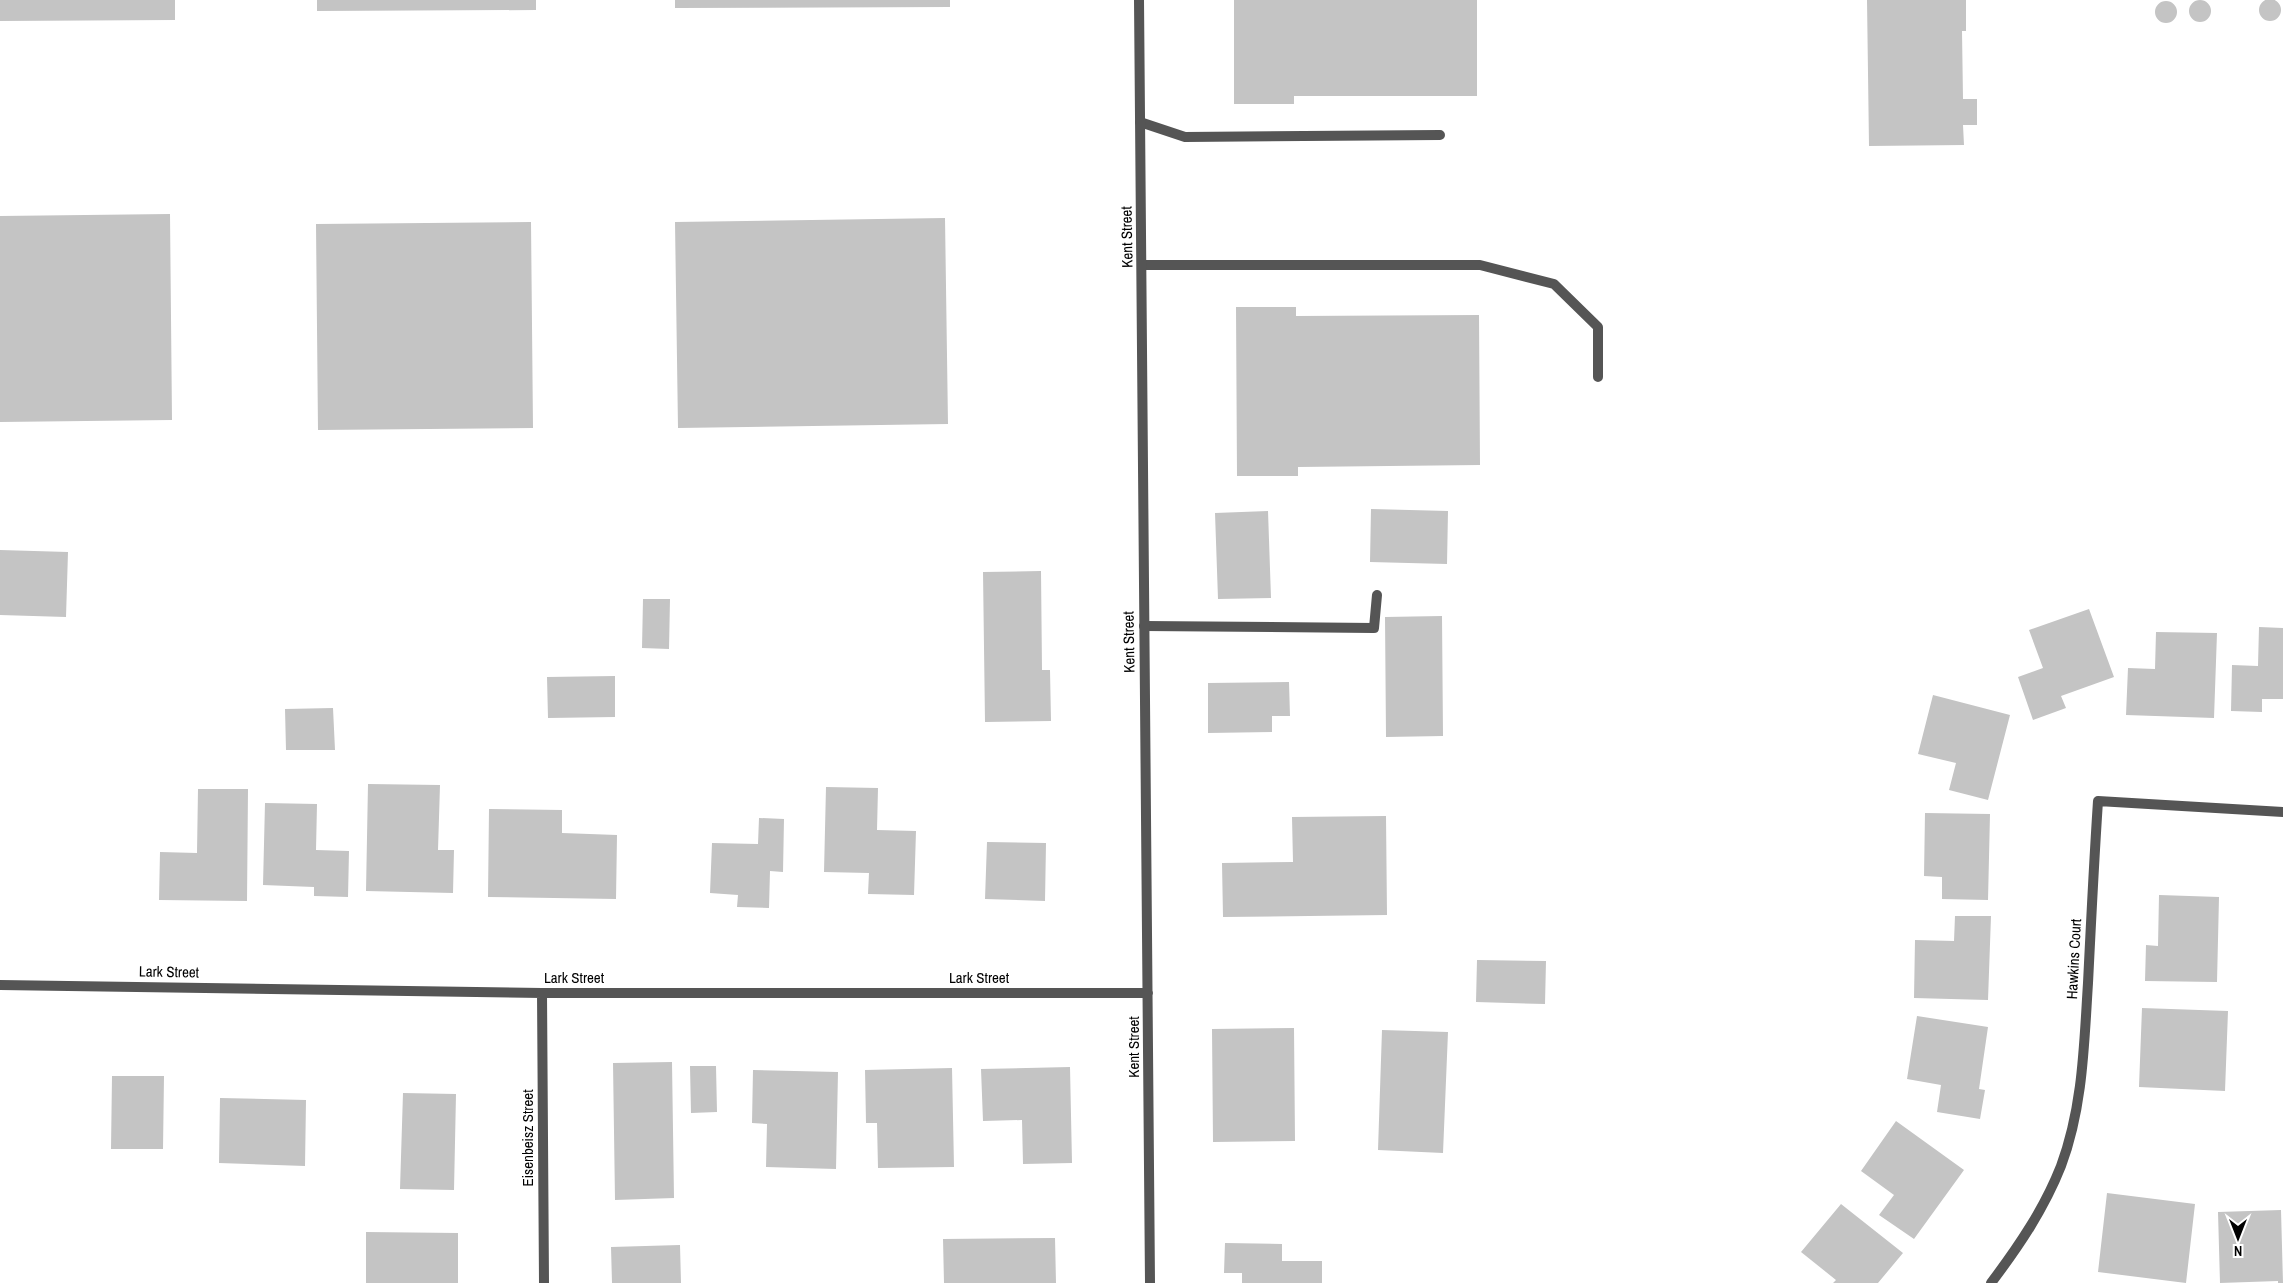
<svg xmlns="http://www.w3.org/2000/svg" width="2283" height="1283" font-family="'Archivo Narrow',sans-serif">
  <rect width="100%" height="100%" fill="#fff"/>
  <path fill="#c4c4c4" d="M2259 10a11 11 0 1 1 22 0a11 11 0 1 1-22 0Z
    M0,0h175v20l-175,1z
    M317,0h219v10l-219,1z
    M675,0h275v7l-275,1z
    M1234,0h243v96h-183v8h-60z
    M1867,0h99v31h-4l1,68h14v26h-14l1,20 -95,1z
    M2189 11a11 11 0 1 1 22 0a11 11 0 1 1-22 0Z
    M2155 12a11 11 0 1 1 22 0a11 11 0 1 1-22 0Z
    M170,214l2,206 -172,2v-206z
    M945,218l3,206 -270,4 -3,-206z
    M531,222l2,206 -215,2 -2,-206z
    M1236,307h60v9l183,-1 1,150 -182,2v9h-61z
    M1371,509l77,2 -1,53 -77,-2z
    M1268,511l3,87 -53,1 -3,-86z
    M0,550l68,2 -2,65 -66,-2z
    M1041,571l1,99h8l1,51 -66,1 -2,-150z
    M643,599h27l-1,50 -27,-1z
    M2089,609l25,68 -53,19 5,12 -33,12 -15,-43 25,-9 -14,-38z
    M1442,616l1,120 -57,1 -1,-120z
    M2259,627l24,1v71h-21v13l-31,-1 1,-46 26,1z
    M2156,632l61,1 -3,85 -88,-3 2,-47 27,1z
    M615,676v41l-67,1 -1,-41z
    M1289,682l1,34h-18v16l-64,1v-50z
    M1933,695l77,20 -22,85 -39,-10 7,-27 -38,-9z
    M333,708l2,42h-49l-1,-41z
    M368,784l72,1 -2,65h16l-1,43 -87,-2z
    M826,787l52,1 -1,42 39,1 -2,64 -46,-1 1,-21 -45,-1z
    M198,789h50l-1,112 -88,-1 1,-48 37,1z
    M265,803l52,1 -1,46 33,1 -1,46 -34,-1v-9l-51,-2z
    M489,809l73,1v23l55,2 -1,64 -128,-2z
    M1925,813l65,1 -2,86 -46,-1v-22l-18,-1z
    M1386,816l1,99 -164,2 -1,-54 71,-1 -1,-45z
    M759,818l25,1 -1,53 -13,-1 -1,37 -32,-1 1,-12 -28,-2 2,-50 46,1z
    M987,842l59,1 -1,58 -60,-2z
    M2159,895l60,2 -2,85 -72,-1 1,-36 12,1z
    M1955,916h36l-3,84 -74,-2 1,-58 39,1z
    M1477,960l69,1 -1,43 -69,-2z
    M2142,1008l86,3 -3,80 -86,-4z
    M1917,1016l71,11 -9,62 6,1 -5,29 -43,-7 4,-27 -34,-6z
    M1294,1028l1,113 -82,1 -1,-113z
    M1382,1030l66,2 -5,121 -65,-3z
    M672,1062l2,136 -59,2 -2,-137z
    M690,1066h26l1,46 -26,1z
    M1070,1067l2,96 -49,1 -1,-44 -39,1 -2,-52z
    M952,1068l2,99 -76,1 -1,-45h-11l-1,-53z
    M753,1070l85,2 -2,97 -70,-2 1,-43 -15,-1z
    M112,1076h52l-1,73h-52z
    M403,1093l53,1 -2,96 -54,-1z
    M220,1098l86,2 -1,66 -86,-3z
    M1896,1121l68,49 -50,69 -35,-24 15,-20 -33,-24z
    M2107,1193l88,11 -9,79 -88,-11z
    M1841,1204l62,49 -25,30h-45l3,-3 -35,-28z
    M2281,1210l2,73h-5v-2l-58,2 -2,-71z
    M366,1232l92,1v50h-92z
    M1055,1238l1,45h-112l-1,-44z
    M1225,1243l57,1v17h40v22h-80v-10h-18z
    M680,1245l1,38h-69l-1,-36z"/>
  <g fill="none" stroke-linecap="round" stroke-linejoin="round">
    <path stroke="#555" stroke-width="10" d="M1140,122l45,15 255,-2
      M1142,265h338l74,19 44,43v50
      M1144,626l230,2 3,-33"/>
    <path stroke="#555" stroke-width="10" d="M1139,0l11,1283
      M0,985l542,8h606
      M542,993l2,290
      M1991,1283c28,-37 53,-74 70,-117 22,-59 23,-121 27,-183 3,-61 6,-122 10,-182l185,11"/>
  </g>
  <g text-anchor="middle" stroke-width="5" stroke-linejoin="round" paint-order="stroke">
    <g font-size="15" fill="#000" stroke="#fff">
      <text transform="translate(1127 237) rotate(-91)" y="5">Kent Street</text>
      <text transform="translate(1129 642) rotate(-91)" y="5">Kent Street</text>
      <text transform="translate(2074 959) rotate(-87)" y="5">Hawkins Court</text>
      <text transform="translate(169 972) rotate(1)" y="5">Lark Street</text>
      <text x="574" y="983">Lark Street</text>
      <text x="979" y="983">Lark Street</text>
      <text transform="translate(1134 1047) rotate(-90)" y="5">Kent Street</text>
      <text transform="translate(528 1138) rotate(-90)" y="5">Eisenbeisz Street</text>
    </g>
  </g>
  <g transform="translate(2238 1238) rotate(180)" stroke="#ffffff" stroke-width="4" paint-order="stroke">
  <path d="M0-4L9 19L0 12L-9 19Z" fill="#000000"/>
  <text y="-8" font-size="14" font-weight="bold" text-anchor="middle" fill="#000000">N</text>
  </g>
</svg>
